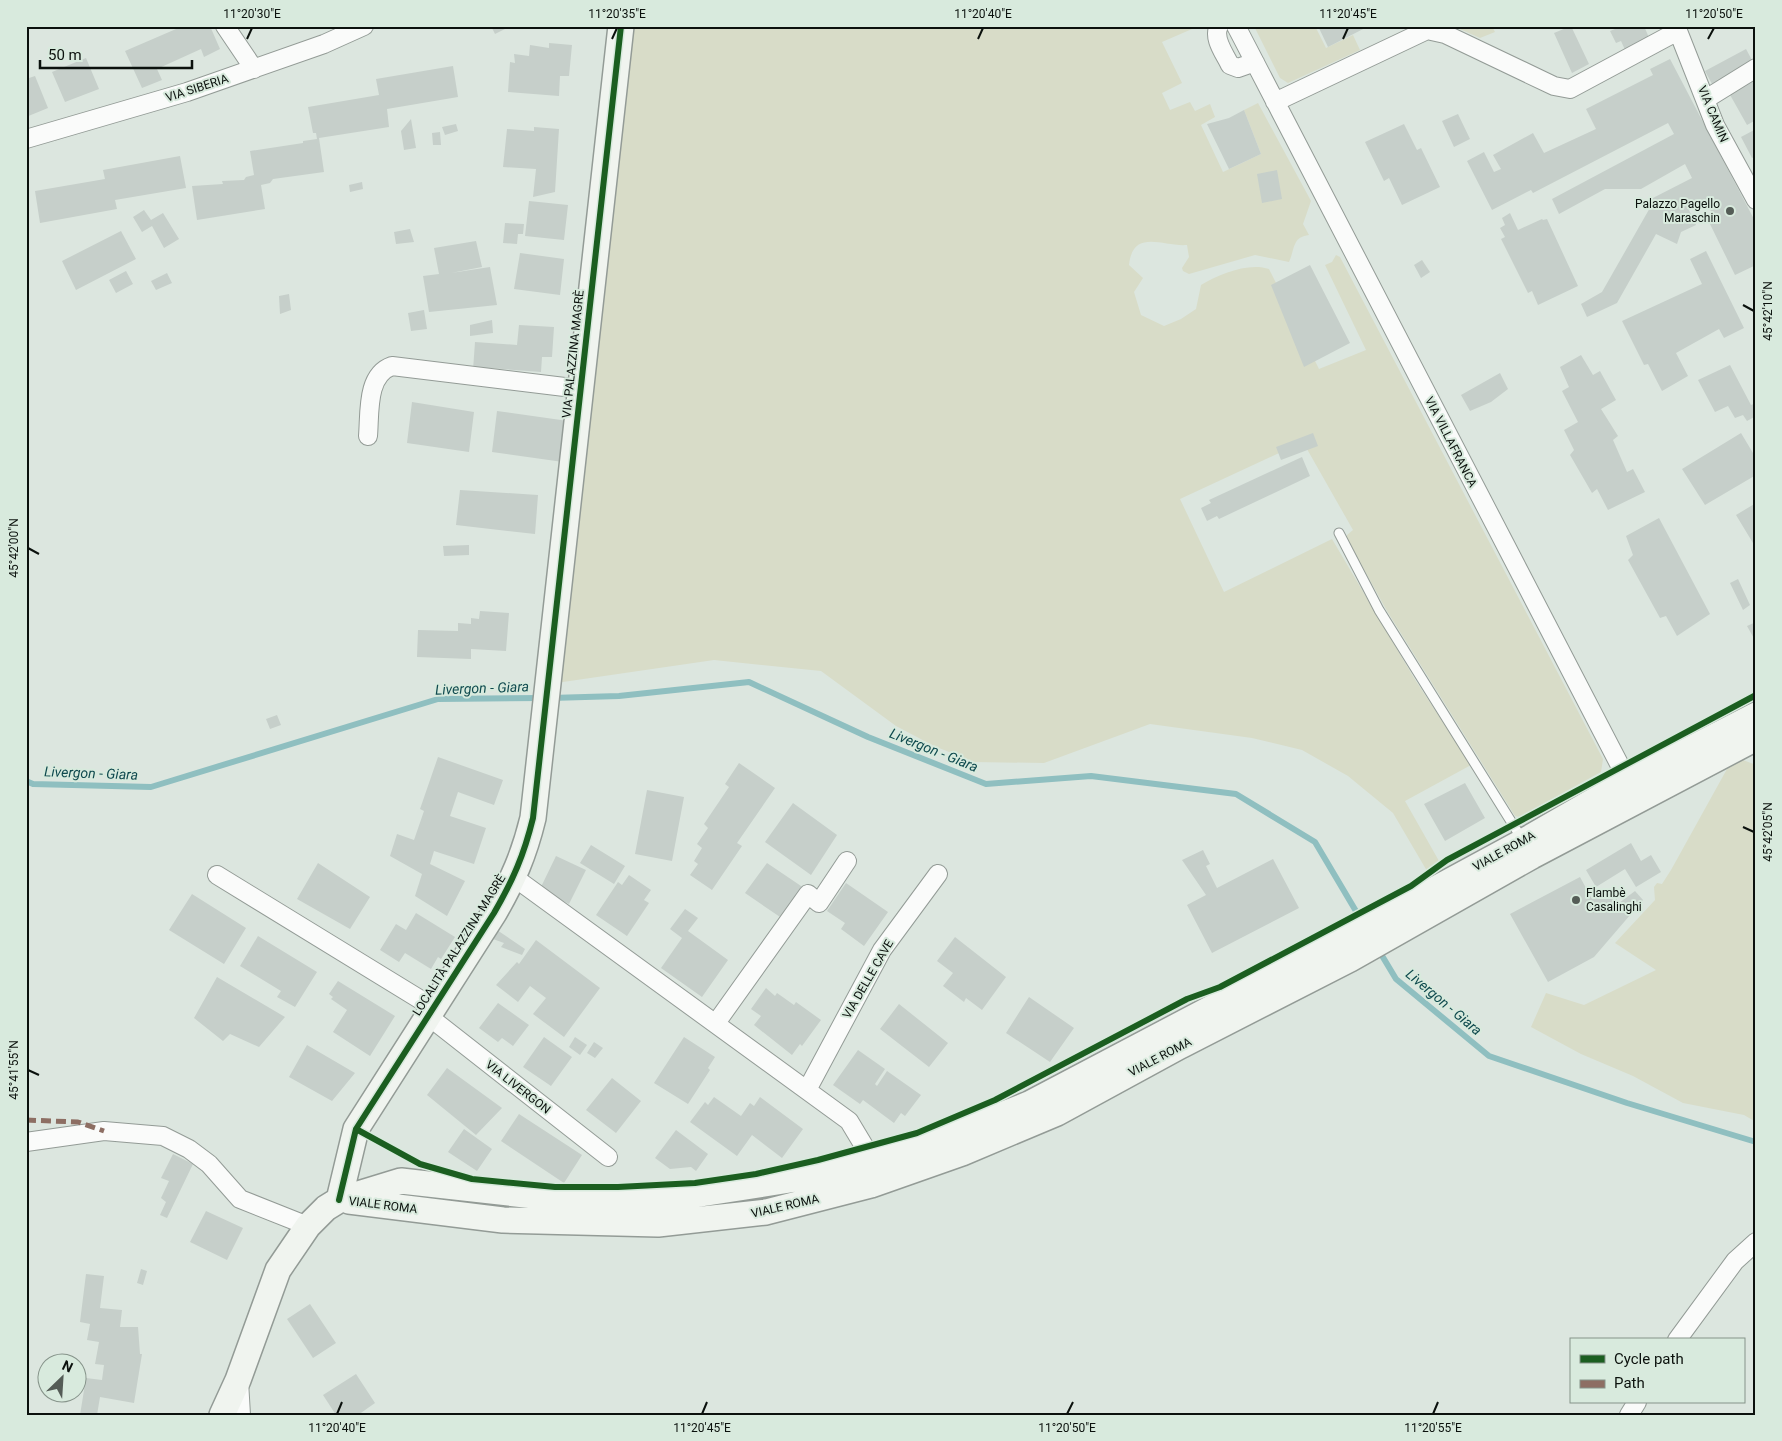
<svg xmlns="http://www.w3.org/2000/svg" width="1782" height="1441" font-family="Roboto,sans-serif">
  <rect width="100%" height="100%" fill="#dce6df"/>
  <path fill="#d8dcc8" d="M633,26h566l-37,16 20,41 -20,10 8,17 20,-8 5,9 15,-7 5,13 -14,8 22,47 38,-18 -17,-44 14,-7 53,98 -8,23 6,11c-17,2 -14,14 -20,27l-34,-7 -66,19 -6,-3 -1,-3 7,-11 -2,-12c-24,2 -54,-17 -58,20l14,13 -9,14 7,23 23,11 17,-7 15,-10 5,-24c18,-11 48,-23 68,-16l50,100 47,-19 -41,-85 7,-3 4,-7 4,2 263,502 -2,13 -82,45 -4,-1 -128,-205 -40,-72v-4l6,-5 -50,-88 -123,57 44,93 108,-53 82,139 57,87 -66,36 34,60 -12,10 -34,-58 -45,-37 -46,-26 -50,-12 -102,-14 -106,39 -70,-1 -40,-16 -38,-20 -75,-55 -107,-11 -158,23 61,-502z
    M1254,26h61l11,22 27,-13 7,15 -72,33 -8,-5z
    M1453,26h39l3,6 -15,6z
    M1743,760l13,5v357l-12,-7 -61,-12 -50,-27 -52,-22 -50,-27 15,-34 38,12 72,-35 -41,-27 40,-43 -1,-13 3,-4 5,1 9,-14 56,-101z"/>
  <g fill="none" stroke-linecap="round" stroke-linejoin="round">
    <path stroke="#8fbfc0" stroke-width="6" d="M551,698l68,-2 130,-14 119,55 118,47 105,-8 145,18 79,48 48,81
      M26,781l7,3 118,3 287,-88 103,-1
      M1378,949l18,30 93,77 138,47 129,39"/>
  </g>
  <path fill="#c6cfca" d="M183,26h27l10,23 -16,8 -3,-8 -44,20 5,11 -20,8 -17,-37z
    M491,26h20l-16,8z
    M1318,26h51l-41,21z
    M1571,26l18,38 -17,9 -18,-40z
    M1613,26h31l6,14 -24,12 -5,-11 -5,2 -6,-12 5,-2z
    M549,43l23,2 -3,31h-9l-1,20 -51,-4 2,-30 5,1 -1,-9 15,2 1,-11 19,3z
    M1746,49l7,13 -41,22 -7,-13z
    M86,58l13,31 -34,13 -13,-30z
    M1670,59l86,164v42l-21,10 -26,-53 6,-3 -9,-17 -17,8 7,15 -15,7 -4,12 -21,-10 -39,69 -30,14 -6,-13 21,-12 49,-86 -2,-6 43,-22 -7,-14 -44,25h-36l-46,25 -7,-15 122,-65 -6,-11 -135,70 -2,-3 -39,20 -25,-49 17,-9 10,20 7,-3 -8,-14 40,-22 11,20 52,-24 -10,-20 67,-34 -3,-6z
    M453,66l5,31 -71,12 2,18 -70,11 5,34 -51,7 -3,4 -9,2 4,24 -68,11 -5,-34 31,-2 -1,-3 22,-1 2,-3 8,-2 -4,-24 53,-8v-2l14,-2 -1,-6h-3l-5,-26 71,-12 -3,-16z
    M35,76l13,32 -22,9v-38z
    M1756,77v43l-9,5 -18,-32z
    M1244,110l17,44 -32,15 -22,-45 22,-6z
    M1458,114l12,25 -16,8 -12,-26z
    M411,119l5,29 -12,2 -3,-19z
    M456,124l2,7 -13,4 -3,-8z
    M1404,124l13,26 4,-2 19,39 -38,18 -13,-27 -5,3 -19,-39z
    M534,127l25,2 -4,63 -22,5 3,-28 -33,-2 4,-38 27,2z
    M1756,129v27l-4,2 -11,-21z
    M440,132l1,13h-8l-1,-12z
    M180,156l6,32 -71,12 2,9 -77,14 -5,-32 70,-12 -2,-9z
    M1277,170l5,29 -20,4 -5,-29z
    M362,182l1,7 -13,3 -1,-7z
    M529,201l39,4 -4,35 -39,-4z
    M144,210l7,10 12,-7 16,26 -15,9 -12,-22 -10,6 -9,-15z
    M1510,213l8,17 24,-11 1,1 4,-1 31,67 -40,19 -6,-14 -4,2 -27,-54 4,-2 -5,-9 5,-3 -3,-7z
    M505,223l19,1 -1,10h-5l-1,10 -14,-1z
    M410,229l4,13 -18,2 -2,-12z
    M121,231l15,28 -60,31 -14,-29z
    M476,241l6,26 -31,6 39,-6 7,38 -68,7 -6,-36 16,-2 -5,-26z
    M1706,251l38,77 -20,10 -5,-9 -43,24 12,23 -26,15 -14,-27 -4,1 -22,-44 80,-37 -12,-25z
    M520,253l44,6 -4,36 -46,-6z
    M1422,260l8,12 -9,6 -7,-13z
    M1310,265l40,78 -46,24 -33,-82z
    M126,271l7,13 -17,9 -7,-13z
    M167,273l5,10 -16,7 -5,-9z
    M289,294l2,16 -11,4 -1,-18z
    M424,310l3,19 -16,2 -3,-18z
    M492,320l1,13 -23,3v-11z
    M519,325l35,2 -2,30h-10l-1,15 -52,-4v3l-16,-1 2,-28 42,3z
    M1581,355l12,20 7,-4 16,29 -15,9 17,27 -5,4 14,32 6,-3 12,23 -37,18 -11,-21 -5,4 -22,-38 4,-5 -10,-20 14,-8 -16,-31 7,-4 -9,-20z
    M1730,365l21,40 5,-2v13l-9,5 -4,-6 -8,3 -7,-12 -13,6 -17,-32z
    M1500,373l8,16 -17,13 -21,9 -9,-16z
    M412,402l62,10 -5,40 -62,-9z
    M497,411l71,10 -5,41 -71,-10z
    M1313,433l5,13 -37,14 -5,-13z
    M1741,433l15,25v17l-51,30 -23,-36z
    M1302,457l8,19 -91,43 -2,-3 -10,5 -6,-13 10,-5 -2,-3z
    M460,490l78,5 -3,39 -79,-9z
    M1756,503v45l-20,-33z
    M1659,518l51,96 -33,22 -11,-20 -6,2 -32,-58 5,-5 -7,-19z
    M469,545v10l-25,1 -1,-10z
    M1738,579l12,26 -7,5 -13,-27z
    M480,611l29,2 -3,38 -35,-2v10l-54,-2 1,-27 40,1v-8l13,1v-6l8,1z
    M1756,622v20l-9,-16z
    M277,715l4,10 -11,4 -4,-10z
    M438,757l65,23 -9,25 -36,-13 -8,24 36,12 -12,36 -40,-13 -4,13 35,17 -18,35 -32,-20 7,-22 -32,-18 7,-22 17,6 10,-29 -4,-2z
    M739,763l36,25 -38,55 5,3 -30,44 -22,-15 8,-11 -4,-3 8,-13 -5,-4 11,-16 -4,-4 25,-37 -4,-3z
    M1465,783l20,35 -40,23 -21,-37z
    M647,790l37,7 -12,64 -37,-7z
    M793,803l44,32 -26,40 -46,-33z
    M1631,843l10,18 10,-6 10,17 -25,15 -11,-18 -29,18 -10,-17z
    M591,845l34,21 -11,18 -34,-21z
    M1203,850l7,14 -4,2 11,22 56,-29 26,49 -87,45 -25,-48 19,-10 -24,-35z
    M556,856l30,14 -17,34 -29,-15z
    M318,863l52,34 -20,32 -53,-30z
    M767,863l37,25 -21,31 -38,-26z
    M629,875l22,15 -7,10 5,3 -22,33 -31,-21 22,-33 4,3z
    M1580,877l12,22 18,-10 9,14 16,-12 8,9 -49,57 -46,25 -38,-68z
    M846,883l42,29 -24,34 -23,-17 4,-6 -18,-12z
    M192,894l54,34 -22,36 -55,-34z
    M685,909l13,9 -10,13 40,29 -26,37 -41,-29 21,-30 -12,-9z
    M416,913l39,24 -14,22 -3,-2 -7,12 -26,-16 -6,9 -19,-12 16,-26 10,6z
    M497,930l28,19 -3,6 -21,-8 3,-4 -11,-4z
    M258,936l59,36 -22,35 -18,-10 4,-6 -41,-25z
    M955,937l51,40 -24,33 -16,-12 -2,4 -21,-16 10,-13 -16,-12z
    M536,940l64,48 -36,49 -31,-23 13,-16 -16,-12 -12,16 -22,-17 21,-23 2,2z
    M217,977l68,40 -26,30 -29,-13 -7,7 -29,-23z
    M338,981l57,35 -25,40 -37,-24 14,-22 -16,-11 2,-2 -4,-3z
    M766,988l9,8 2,-3 17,12 2,-3 25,18 -19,26 -2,-2 -8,11 -38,-30 7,-9 -10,-7z
    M1029,997l45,31 -24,34 -44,-29z
    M498,1003l31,22 -16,21 -11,-8 -4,4 -19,-14z
    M899,1004l49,39 -19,24 -49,-38z
    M544,1037l28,20 -21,29 -28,-19z
    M575,1037l12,8 -7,10 -11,-8z
    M684,1037l31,20 -7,11 2,2 -22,34 -34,-21z
    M594,1042l9,6 -8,10 -8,-5z
    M307,1045l48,28 -23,28 -43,-24z
    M858,1050l27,19 -10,15 2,2 10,-15 34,24 -16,21 -4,-3 -7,10 -31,-23 -3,4 -27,-19z
    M447,1068l55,40 -26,27 -49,-40z
    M612,1078l29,23 -25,32 -30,-23z
    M714,1097l27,19 9,-13 4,3 6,-9 43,32 -21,29 -30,-23 -15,21 -47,-34 15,-20 3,3z
    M519,1114l63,41 -18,28 -63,-42z
    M464,1129l28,20 -15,22 -29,-19z
    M676,1130l32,24 -12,17 -5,-4 -21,2 -15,-11z
    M173,1154l20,10 -26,54 -7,-3 6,-13 -5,-4 8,-17 -8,-3z
    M206,1211l37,17 -16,32 -37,-18z
    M141,1269l6,2 -4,14 -6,-2z
    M86,1274l18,2 -4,32 22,2 -2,17h18l2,27h2l-8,49 -34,-6 -3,18h-17l6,-37 16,2 2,-15 -9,-1 4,-22 -12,-2 3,-16 -10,-2z
    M310,1304l26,39 -23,15 -26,-39z
    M356,1374l19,29 -17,12h-22l-13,-20z"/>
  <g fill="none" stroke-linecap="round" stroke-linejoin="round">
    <g stroke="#939b96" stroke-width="11">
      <path id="lane" d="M1339,533l40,77 143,229"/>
    </g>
    <g stroke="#939b96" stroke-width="20">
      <path id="street" d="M225,26l29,43
        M1219,26c-7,12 6,28 11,39l8,3 17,-6
        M1236,26l392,755
        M1676,26l39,99 41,75
        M1706,99l50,-31
        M1275,102l152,-72 18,4 109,52 16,3 108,-58
        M26,139l161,-47 137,-48 40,-18
        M368,436c2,-23 -2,-61 24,-70l189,23
        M217,875l217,133
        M515,878l334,243 15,25v17
        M428,1016l180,141
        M716,1023l92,-129 11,9 28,-42
        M807,1090l75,-140 56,-76
        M26,1142l78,-11 59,5 26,13 20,15 31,35 68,27
        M1677,1340l58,-79 21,-19
        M239,1381l2,34
        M1629,1415l8,-13"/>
    </g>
    <g stroke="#939b96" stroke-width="28">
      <path id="secondary" d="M339,1200l17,-71 138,-216c19,-33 30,-58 39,-95l88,-792
        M349,1201l154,19 155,4 108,-12 105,-27 91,-32 95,-40 123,-67 170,-87 182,-103 224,-118
        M222,1415l16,-35 40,-110 30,-44 18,-18 13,-8 62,-19 151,17 110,2 134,-21 114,-28 119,-47 310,-163 185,-100 104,-60 128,-66"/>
    </g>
    <use href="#lane" stroke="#fafbfa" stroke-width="9"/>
    <use href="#street" stroke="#fafbfa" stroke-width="18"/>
    <use href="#secondary" stroke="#f0f4ef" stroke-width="25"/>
    <path stroke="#8d6e63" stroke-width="5" stroke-dasharray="10 5" stroke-linecap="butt" d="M26,1120l52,2 26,9"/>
    <g stroke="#d8eadd" stroke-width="9">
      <path id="cycleway" d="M356,1129l64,35 52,15 83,8h63l77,-4 61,-9 62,-14 99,-27 78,-33 192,-101 33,-12 191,-101 36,-26 309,-165
        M339,1200l17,-71 138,-216c19,-33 30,-58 39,-95l88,-792"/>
    </g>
    <use href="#cycleway" stroke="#1b5e20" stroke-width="6"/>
  </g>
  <path fill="none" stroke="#0b110d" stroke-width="2" d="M247,39l5,-11M612,39l5,-11M978,39l5,-11M1343,39l5,-11M1708,39l6,-11M1743,305l11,6M28,548l11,6M1743,827l11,5M28,1070l11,5M337,1414l5,-12M702,1414l5,-12M1067,1414l6,-12M1433,1414l5,-12"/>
  <g fill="#545c56" stroke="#d8eadd" stroke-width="2">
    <circle cx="1730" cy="211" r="5"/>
    <circle cx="1576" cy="900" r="5"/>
  </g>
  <g text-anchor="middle" stroke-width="4" stroke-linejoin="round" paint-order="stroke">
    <g font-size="12" fill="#0b110d" stroke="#d8eadd">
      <text transform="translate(197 88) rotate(-18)" y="4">VIA SIBERIA</text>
      <text transform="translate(1713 114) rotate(67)" y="4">VIA CAMIN</text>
      <text transform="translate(573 354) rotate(-84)" y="4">VIA PALAZZINA MAGRÈ</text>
      <text transform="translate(1451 442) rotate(63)" y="4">VIA VILLAFRANCA</text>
      <text transform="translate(1504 851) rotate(-29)" y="4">VIALE ROMA</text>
      <text transform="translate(459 945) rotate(-58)" y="4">LOCALITÀ PALAZZINA MAGRÈ</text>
      <text transform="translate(868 979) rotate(-60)" y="4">VIA DELLE CAVE</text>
      <text transform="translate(1160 1057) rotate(-28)" y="4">VIALE ROMA</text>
      <text transform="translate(518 1087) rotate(38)" y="4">VIA LIVERGON</text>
      <text transform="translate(383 1205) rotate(7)" y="4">VIALE ROMA</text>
      <text transform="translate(785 1206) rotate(-13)" y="4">VIALE ROMA</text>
    </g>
    <g font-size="12" fill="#0b110d" stroke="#d8eadd" text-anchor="end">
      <text x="1720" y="208">Palazzo Pagello<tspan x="1720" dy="14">Maraschin</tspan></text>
      <text x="1586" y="897" text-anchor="start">Flambè<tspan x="1586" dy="14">Casalinghi</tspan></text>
    </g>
    <g font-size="14" font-style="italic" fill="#0f4a4e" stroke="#d8eadd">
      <text transform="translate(482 688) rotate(-2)" y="5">Livergon - Giara</text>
      <text transform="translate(934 750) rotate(22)" y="5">Livergon - Giara</text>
      <text transform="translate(91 773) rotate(2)" y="5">Livergon - Giara</text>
      <text transform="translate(1444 1002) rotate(40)" y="5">Livergon - Giara</text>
    </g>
  </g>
  <rect width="1782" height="1441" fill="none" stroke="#d8eadd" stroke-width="55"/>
  <rect x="1570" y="1338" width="175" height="65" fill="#d8eadd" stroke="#86938a"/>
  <rect x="1580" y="1355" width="25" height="8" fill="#1b5e20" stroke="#86938a"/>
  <text x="1614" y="1364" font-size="15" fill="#0b110d">Cycle path</text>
  <rect x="1580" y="1380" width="25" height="8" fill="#8d6e63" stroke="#86938a"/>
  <text x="1614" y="1388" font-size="15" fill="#0b110d">Path</text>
  <g transform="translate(62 1378) rotate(25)"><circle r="24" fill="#d8eadd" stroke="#86938a"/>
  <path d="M0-4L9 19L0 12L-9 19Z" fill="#545c56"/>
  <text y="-8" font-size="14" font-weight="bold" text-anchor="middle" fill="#0b110d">N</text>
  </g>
  <path d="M40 60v8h152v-8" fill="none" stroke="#0b110d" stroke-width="2.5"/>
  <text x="48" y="60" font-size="15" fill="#0b110d" stroke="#d8eadd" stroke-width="4" paint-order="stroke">50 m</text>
  <rect x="28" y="28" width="1726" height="1386" fill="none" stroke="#0b110d" stroke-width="2"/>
  <g font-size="12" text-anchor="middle" fill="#0b110d">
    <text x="252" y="18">11°20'30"E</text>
    <text x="617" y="18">11°20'35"E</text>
    <text x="983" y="18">11°20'40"E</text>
    <text x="1348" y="18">11°20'45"E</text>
    <text x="1714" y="18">11°20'50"E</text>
    <text transform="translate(1768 311) rotate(-90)" y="4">45°42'10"N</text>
    <text transform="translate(14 548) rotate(-90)" y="4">45°42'00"N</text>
    <text transform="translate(1768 832) rotate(-90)" y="4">45°42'05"N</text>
    <text transform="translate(14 1070) rotate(-90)" y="4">45°41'55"N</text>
    <text x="337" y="1432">11°20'40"E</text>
    <text x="702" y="1432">11°20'45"E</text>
    <text x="1067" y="1432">11°20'50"E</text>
    <text x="1433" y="1432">11°20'55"E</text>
  </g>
</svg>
